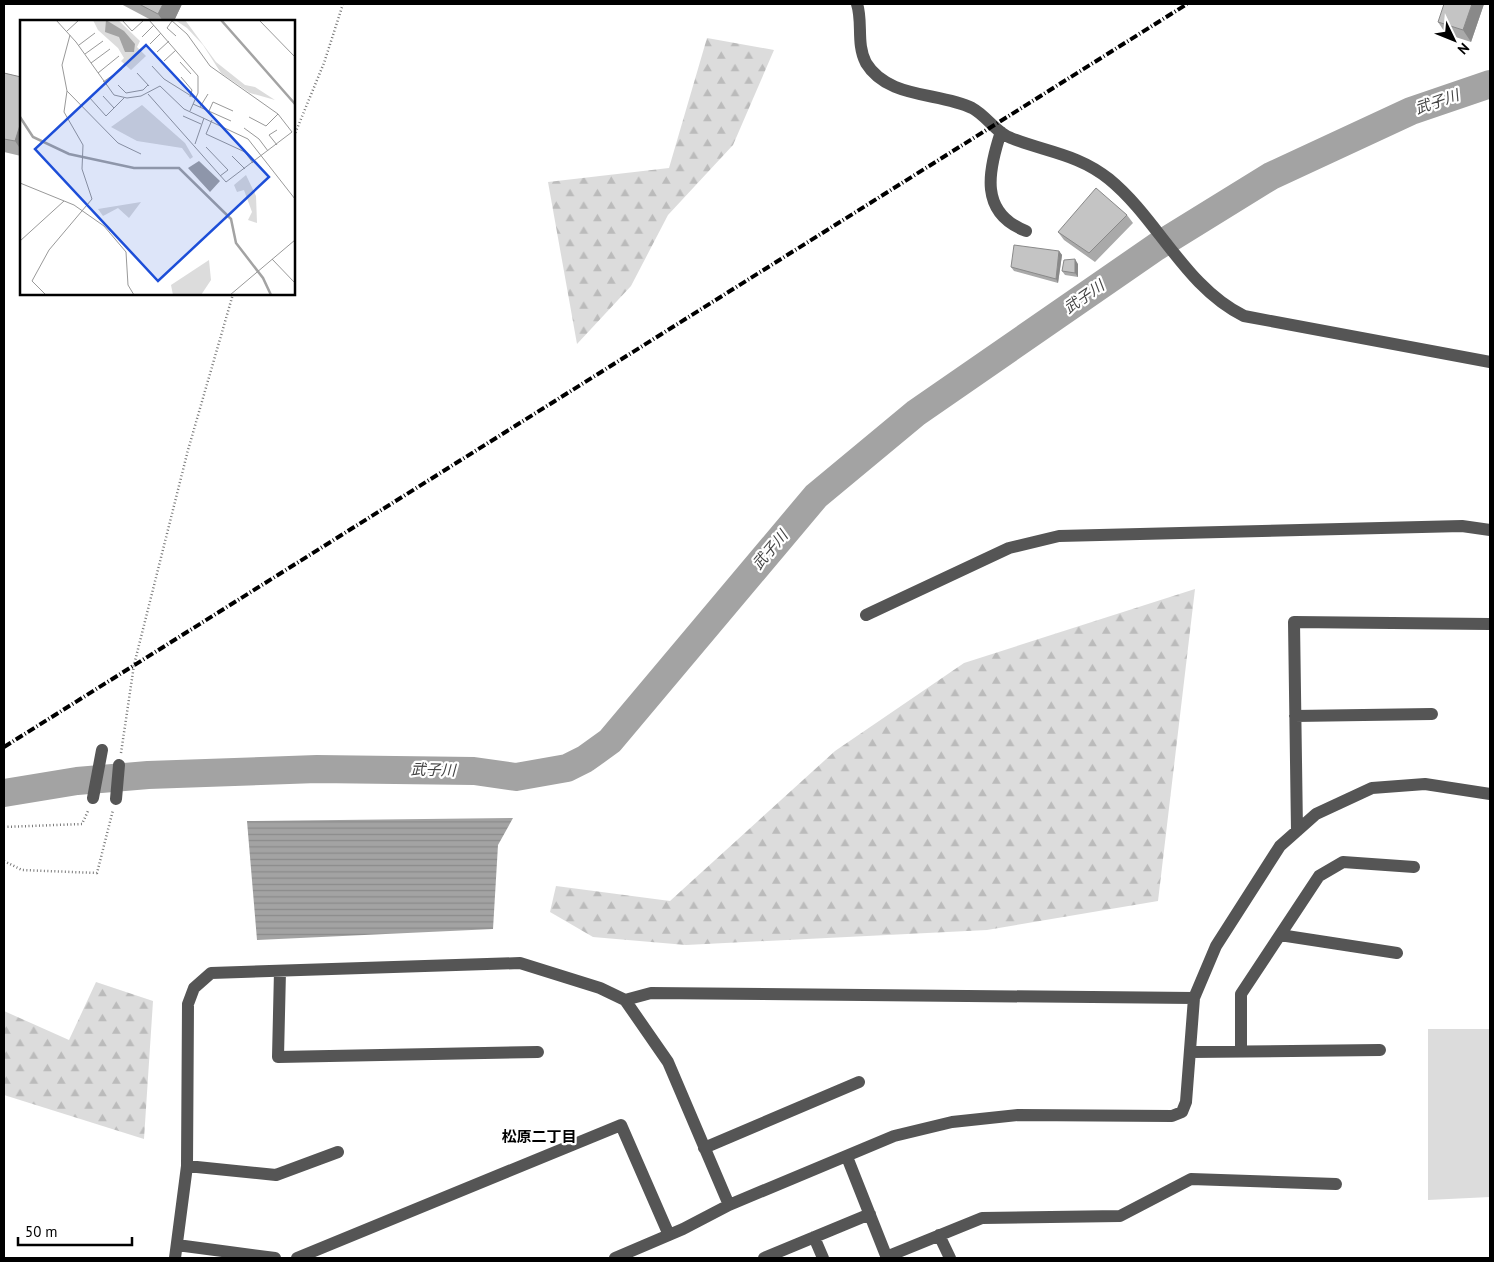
<svg xmlns="http://www.w3.org/2000/svg" width="1494" height="1262" font-family="'PT Sans','Noto Sans JP',sans-serif">
  <defs>
    <pattern id="forest-firs" width="22" height="20" patternUnits="userSpaceOnUse" patternTransform="scale(1.25)"><rect width="22" height="20" fill="#dcdcdc"/><path d="M5 1l3.5 6h-7zM16 11l3.5 6h-7z" fill="#bbb"/></pattern>
    <pattern id="water-rules" width="6" height="5" patternUnits="userSpaceOnUse" patternTransform="scale(1.25)"><rect width="6" height="5" fill="#a3a3a3"/><path d="M0 2.5h6" fill="none" stroke="#8b8b8b"/></pattern>
  </defs>
  <rect width="100%" height="100%" fill="#fff"/>
  <path fill="url(#forest-firs)" d="M707,38l67,12 -41,95 -65,70 -37,71 -54,58 -29,-162 121,-14z
    M1195,589l-37,312 -171,29 -301,15 -93,-8 -43,-25 6,-26 114,15 165,-150 129,-88z
    M96,982l57,19 -9,138 -140,-44v-84l65,29z"/>
  <path fill="#dcdcdc" d="M1489,1017l1,180 -62,3v-171h61z"/>
  <path fill="url(#water-rules)" d="M513,818l-15,27 -5,84 -236,11 -10,-119z"/>
  <g fill="none" stroke-linecap="round" stroke-linejoin="round">
    <path stroke="#a3a3a3" stroke-width="28" d="M4,793l73,-12 71,-6 169,-6 157,2 42,6 51,-9 18,-9 25,-18 206,-245 100,-83 240,-166 115,-71 140,-65 79,-27"/>
    <path stroke="#777" stroke-width="2.5" stroke-dasharray="1 2.5" stroke-linecap="butt" d="M294,136l30,-73 19,-59
      M121,753l13,-88 54,-215 45,-156
      M4,827l78,-3 6,-13
      M4,861l18,9 75,3 16,-63"/>
    <path stroke="#555" stroke-width="12" d="M857,4c6,18 -1,40 9,59 22,36 73,29 106,45 15,8 24,25 39,30 35,14 67,16 98,41 49,40 76,108 135,137l246,46
      M1001,132c-13,39 -22,81 25,99
      M866,615l143,-67 50,-12 403,-10 28,4
      M1295,716l137,-2
      M93,798l9,-48
      M116,799l3,-34
      M1297,831l-3,-209 196,2
      M1280,935l117,18
      M280,971l-2,86 260,-5
      M625,1000l26,-7 543,5
      M1241,1051v-57l78,-118 24,-14 71,5
      M1190,1052l190,-2
      M704,1148l155,-66
      M847,1157l40,101
      M187,1166l89,9 62,-23
      M939,1235l11,23
      M814,1237l9,21
      M177,1245l98,13
      M886,1257l96,-39 138,-2 71,-37 145,5
      M175,1258l12,-92 1,-162 6,-16 17,-15 309,-10 80,25 25,12 43,62 61,143
      M297,1258l324,-133 48,110
      M615,1258l68,-29 46,-24 165,-69 58,-14 66,-7 154,1 10,-4 4,-10 8,-104 22,-52 64,-100 36,-32 56,-26 53,-4 65,10
      M764,1258l106,-44"/>
    <path stroke="#000" stroke-width="4" stroke-dasharray="8 2.5 1 2.5" stroke-linecap="butt" d="M4,747l1183,-743"/>
  </g>
  <path fill="#a9a9a9" d="M121,4h61l-8,17h-21z
    M1484,4l-13,38 -25,-8 -8,-12z
    M4,73l17,4v79l-17,-4z
    M1127,215l6,8 -38,39 -31,-22 -6,-8z
    M1059,251l3,4 -4,28 -44,-12 -3,-4z
    M1078,264v13l-13,-2 -3,-4z"/>
  <path fill="#898989" d="M163,4h19l-8,17h-11l-5,-7z
    M1472,4h12l-13,38 -8,-12z
    M21,122v28l-6,-9z
    M1059,251l3,4 -4,28 -2,-4z
    M1075,259l3,5v13l-3,-4z"/>
  <path fill="#c4c4c4" stroke="#898989" d="M139,4h24l-5,10z
    M1444,4h28l-9,26 -25,-8z
    M4,73l17,4v45l-6,19 -11,-2z
    M1096,188l31,27 -38,38 -31,-21z
    M1014,245l45,6 -3,28 -45,-12z
    M1075,259v14l-13,-2 2,-11z"/>
  <g text-anchor="middle" stroke-width="4.5" stroke-linejoin="round" paint-order="stroke">
    <g font-size="15" font-style="italic" fill="#444" stroke="#fff">
      <text transform="translate(1437 102) rotate(-19)" y="5">武子川</text>
      <text transform="translate(1084 297) rotate(-35)" y="5">武子川</text>
      <text transform="translate(770 550) rotate(-50)" y="5">武子川</text>
      <text transform="translate(433 770) rotate(1)" y="5">武子川</text>
    </g>
    <g font-size="15" font-weight="bold" fill="#000" stroke="#fff">
      <text x="539" y="1142">松原二丁目</text>
    </g>
  </g>
  <g transform="translate(20 20)">
    <rect width="275" height="275" fill="#fff"/>
    <path d="M155,0h10l31,42 29,23 10,2 20,13 -25,-7 -29,-20 -18,-28 -16,-17zM122,85l43,38 8,14 -3,2 -8,-11 -45,-7 -26,-14zM226,155l10,21 1,27 -9,-3 4,-8 -8,-22 -7,2 -3,-7zM121,182l-12,16 -11,-10 -15,8 -5,-7zM189,240l2,20 -10,15h-28l-2,-10z" fill="#dcdcdc"/>
    <path d="M73,0h25l22,21 -3,6 9,9 -15,14 -10,-9 3,-3 -6,-10 -20,-18z" fill="#dcdcdc"/>
    <path d="M86,0l18,11 11,13 -1,8h-9l-6,-15 -14,-5zM179,141l21,20 -10,11 -22,-24z" fill="#a3a3a3"/>
    <path fill="none" stroke="#a3a3a3" stroke-width="2.5" d="M201,0l74,84M0,97l13,20 36,17 65,14h45l52,51 5,24 27,35 8,17"/>
    <path fill="none" stroke="#999" stroke-width="1" d="M36,0l20,22 38,53 13,3 14,-2 19,-10 24,23 64,30 47,60M102,0l10,11 12,-11M129,0l49,56v17l-8,18M239,0l36,37M152,1l-5,7 9,8M47,11l12,-11M122,17l12,-12M130,24l11,-11M59,25l16,-12M137,32l12,-11M65,34l18,-13M144,41l12,-11M160,42l11,12M71,43l19,-14M132,46l12,13 32,20M78,53l21,-17M117,53l12,13M161,57l11,13 -2,7M83,62l19,-13M98,65l8,8 17,-3 5,-5M47,71l51,52 23,11M128,74l78,88 66,-50 -14,-18 -68,-48 -23,-32 -16,-14M83,76l11,12M69,77l17,19 18,-18M173,84l38,17M180,87l8,-13M189,91l4,-9 20,9M163,96l18,8M229,97l17,9 12,-12M192,100l-6,14 39,18 8,11M224,108l15,11 9,12M175,124l9,-26M257,125l-8,-10 8,-5M186,127l22,23 -8,6M212,136l13,13M0,163l54,22 30,21 22,26 2,33 6,10M0,221l44,-40M252,239l23,24M26,275l-14,-14 17,-31 43,-51 -10,-30 1,-24 -19,-33 3,-21 -5,-26 8,-30M210,275l65,-55"/>
    <path fill="#1d4ed8" fill-opacity="0.15" stroke="#1d4ed8" stroke-width="2.5" d="M126,25l123,132 -111,104 -123,-132z"/>
    <rect width="275" height="275" fill="none" stroke="#000" stroke-width="2.5"/>
  </g>
  <rect width="1494" height="1262" fill="none" stroke="#000000" stroke-width="10"/>
  <g transform="translate(1454 40) rotate(133)" stroke="#ffffff" stroke-width="4" paint-order="stroke">
  <path d="M0-4L9 19L0 12L-9 19Z" fill="#000000"/>
  <text y="-8" font-size="14" font-weight="bold" text-anchor="middle" fill="#000000">N</text>
  </g>
  <path d="M18 1237v8h114v-8" fill="none" stroke="#000000" stroke-width="2.5"/>
  <text x="25" y="1237" font-size="15" fill="#000000" stroke="#ffffff" stroke-width="4" paint-order="stroke">50 m</text>
</svg>
